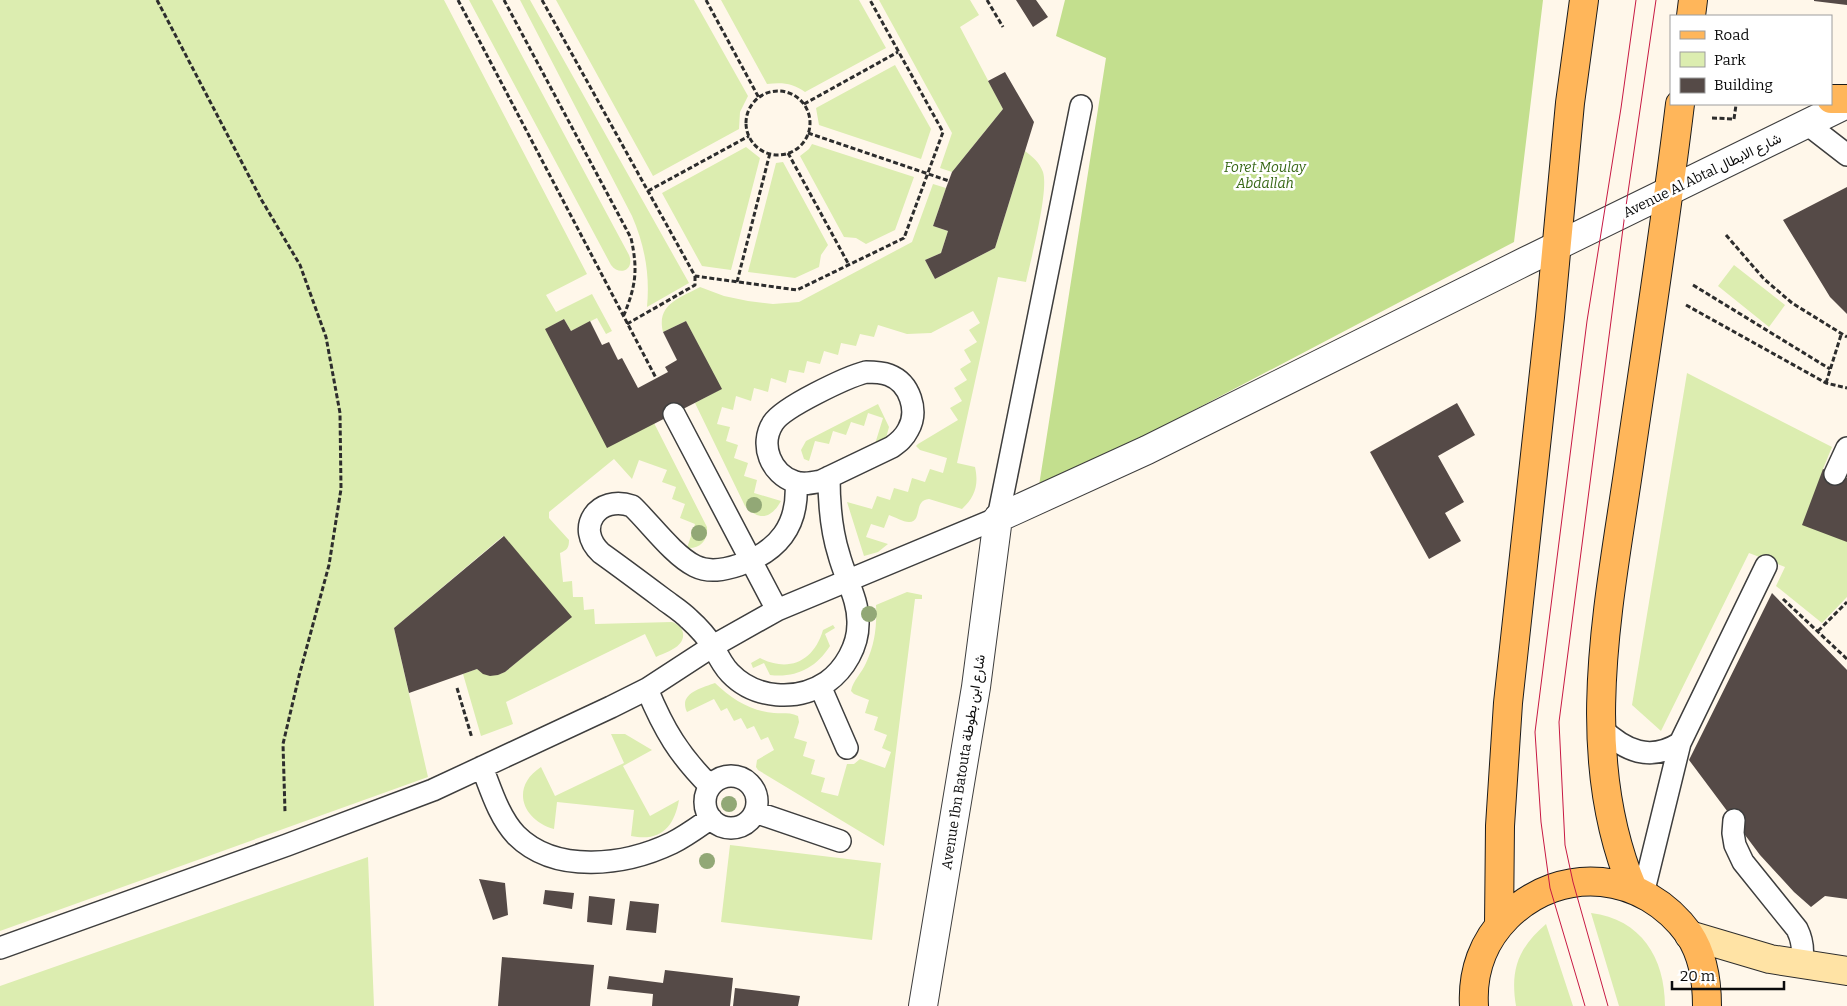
<svg xmlns="http://www.w3.org/2000/svg" width="1847" height="1006" font-family="Bitter,Vazirmatn,serif">
  <rect width="100%" height="100%" fill="#fff7ea"/>
  <path fill="#dcedb0" d="M0,0h444l143,274 -41,21 10,17 36,-18 20,37 -6,3 -9,-16 -26,13 -7,-12 -18,10 108,94 53,104c1,14 -7,22 -20,21l8,-24 -15,-6 5,-14 -13,-5 4,-12 -14,-5 5,-12 -28,-10 -7,19 -18,-20 -65,53v6l20,22c0,8 -2,10 -9,13l3,29 9,-1 1,16h10l1,13 10,-1 1,15 77,-2c5,2 10,5 11,11 2,14 -16,19 -27,24l-11,-23 -139,68 7,22 -32,12 -18,-62 14,-5c9,7 17,8 28,3l66,-55 -68,-81 -109,92 34,149 -428,154z
    M469,0h23l137,255c6,14 -9,22 -18,10z
    M520,0h10l159,283 -42,24c3,-32 -2,-61 -15,-91z
    M556,0h138l54,96 -8,16 -1,17 -86,47z
    M721,0h138l27,48 -81,44c-12,-9 -23,-10 -38,-8z
    M879,0h91l9,15 -19,12 43,82 -51,63 -12,-4 12,-35z
    M895,65l36,64 -10,30 -102,-34 -3,-17z
    M812,144l102,33 -19,53 -29,14 -10,-6 -12,-1 -44,-81 9,-7z
    M746,147l14,11 -29,112 -29,-4 -40,-73z
    M1025,151c8,6 14,11 18,21 6,19 -12,87 -17,110l-28,-5 -41,186 18,4c4,18 0,30 -13,42l-33,-10c-16,1 -6,23 -20,23 -6,0 -14,-5 -20,-7l-5,13 -13,-4 -5,13 22,7 -10,8 -14,4 -17,-54 25,7 5,-13 13,4 4,-12 14,4 4,-14 13,4 5,-13 13,4 4,-15 -27,-8 -4,-4 2,-2 40,-24 -8,-12 12,-7 -8,-13 13,-8 -7,-11 11,-7 -7,-12 13,-8 -8,-12 11,-7 -7,-12 -42,22 -24,1 -29,-9 -4,12 -14,-3 -4,12 -15,-3 -3,12 -14,-4 -4,13 -13,-3 -3,12 -15,-3 -3,13 -15,-5 -3,14 -14,-4 -3,13 -15,-5 -3,14 -11,-3 -5,17 13,3 -4,14 12,4 -4,13 14,5 -4,13 13,4 -3,13 27,8c-10,18 -22,20 -36,5l-50,-103 26,-14 -35,-68 -23,11c-7,-28 17,-34 37,-45l24,9 24,5 25,3 26,-2 113,-60 21,-58 13,4 -13,38 15,5 -7,22 -16,7 10,19 60,-31z
    M783,162l45,83 -7,10 -2,12 -24,11 -47,-6 28,-109z
    M1734,265l51,40 -16,22 -51,-41z
    M1687,373l145,74 -9,22 24,73v55l-25,26 -46,-37 9,-19 -36,-14 -88,178 -29,-26z
    M878,404l11,23 -3,11 -11,6 8,-26 -15,-5 -4,13 -13,-4 -5,13 -13,-4 -4,13 -14,-3 -6,20 -5,-2 -3,-9 5,-9z
    M907,592l15,3v4h-7l-31,247 -126,-76 -2,-3 1,-7 17,-10 -6,-13 -7,3 -7,-14 -7,3 -6,-11 -7,3 -7,-13 -6,3 -7,-12 -27,13c-9,-19 15,-24 28,-29 17,16 35,28 59,30 8,1 16,-1 24,3l1,6 -5,16 13,4 -4,14 12,4 -4,14 14,4 -4,14 17,4 9,-32h7l6,-5 25,9 6,-16 -9,-4 5,-13 -13,-5 4,-13 -13,-4 4,-13 -15,-6 -3,-3c2,-11 11,-18 15,-28 9,-19 11,-37 10,-58z
    M833,625l2,3 -10,6 5,12c-14,22 -34,32 -60,29l-6,-12 -11,5 -2,-5 9,-5c29,15 54,3 63,-28z
    M611,734h14l27,16 -29,16 27,50 29,-16c-5,27 -18,42 -48,36l3,-26 -77,-8 -3,27c-32,-9 -44,-42 -13,-62l14,29 69,-33z
    M730,845l151,18 -9,77 -151,-18z
    M368,857l6,149h-374v-20z
    M1591,913c50,6 74,45 74,93h-46z
    M1546,924l27,82h-57c-6,-36 2,-58 30,-82z"/>
  <path fill="#c3df8e" d="M1065,0h478l-29,242 -476,250 68,-434 -50,-22z"/>
  <path fill="#554a47" d="M1016,0h20l12,17 -15,10z
    M1814,0h33v5l-33,-4z
    M1005,72l29,50 -39,126 -60,31 -10,-19 16,-7 7,-22 -15,-5 13,-38 6,-16 51,-63 -15,-28z
    M1847,187v127l-17,-17 -47,-77z
    M564,319l7,12 19,-10 12,24 7,-3 9,18 4,-2 16,30 30,-16 -3,-5 12,-7 -14,-28 23,-11 36,68 -115,59 -62,-119z
    M1457,403l18,32 -37,21 26,46 -19,11 16,28 -32,18 -59,-107z
    M1823,469l24,9v64l-45,-17z
    M504,536l68,81 -67,55 -7,3 -8,1 -7,-2 -6,-5 -68,24 -15,-65z
    M1772,593l75,77v229l-22,-3 -14,11 -17,-15 -34,-37 -71,-95z
    M479,879l26,4 3,32 -15,5z
    M545,890l29,3 -2,16 -29,-5z
    M589,896l26,3 -3,26 -25,-3z
    M630,901l29,3 -3,29 -30,-3z
    M502,957l92,8 -4,41h-92z
    M665,970l68,8 -3,28h-78l1,-12 -46,-5 2,-13 54,7z
    M735,988l65,8 -2,10h-65z"/>
  <g fill="none" stroke-linecap="round" stroke-linejoin="round">
    <g stroke="#3e3e3e" stroke-width="24">
      <path id="lane" d="M1807,124l40,31
        M866,372c8,0 15,0 23,3 21,8 30,36 19,55 -4,8 -9,12 -16,17l-71,34c-9,2 -17,4 -26,1 -24,-8 -36,-37 -22,-59 10,-16 74,-46 93,-51z
        M674,414l103,196
        M1835,474l12,-26
        M796,482c3,43 -17,69 -57,83 -15,5 -30,8 -44,1 -22,-11 -45,-43 -63,-60 -34,-12 -58,22 -31,47 21,15 41,30 61,45 9,7 19,13 27,21 9,8 18,18 25,29 4,8 9,18 16,25 25,26 67,29 97,9 18,-13 31,-36 31,-58 1,-24 -13,-46 -19,-69 -8,-25 -10,-51 -10,-78
        M820,686l27,62
        M647,689c17,41 32,66 63,97
        M1601,728c24,23 49,34 79,15
        M482,767c9,23 17,50 34,68 40,40 110,30 156,8 14,-7 26,-16 39,-25
        M705 802a26 26 0 1 1 52 0a26 26 0 1 1-52 0Z
        M755,812l85,29
        M1734,820l-1,13 2,12 8,17 54,67c6,12 7,22 4,35
        M1643,894l37,-151 86,-177
        M0,948l287,-103 146,-55 178,-83 36,-18 66,-43 64,-36 221,-92 83,-412"/>
    </g>
    <g stroke="#3e3e3e" stroke-width="30">
      <path id="street" d="M923,1006l53,-319 22,-169 149,-68 379,-189 321,-157"/>
    </g>
    <g stroke="#2d2d2d" stroke-width="30">
      <path id="secondary" d="M1689,935l81,24 77,12"/>
    </g>
    <g stroke="#1c1c1c" stroke-width="30">
      <path id="primary" d="M1691,16l2,-16
        M1831,99h16
        M1633,889c-59,-140 -22,-293 -2,-437 17,-116 35,-232 49,-348
        M1499,924l1,-98 8,-123 42,-386 20,-214 14,-103
        M1474,1006c-2,-34 9,-65 33,-89 55,-54 137,-45 182,17 14,21 18,47 18,72"/>
    </g>
    <path stroke="#2d2d2d" stroke-width="3" stroke-dasharray="5 2.5" stroke-linecap="butt" d="M157,0l104,199 39,66 26,72 14,76 1,76 -12,76 -30,111 -16,68 2,68
      M458,0l198,378
      M504,0l127,238c7,32 5,47 -7,77
      M542,0l153,276 102,14 107,-52 39,-106 -73,-132
      M706,0l53,98
      M987,0l16,27
      M746 123a32 32 0 1 1 64 0a32 32 0 1 1-64 0Z
      M804,104l94,-52
      M1712,118l22,1
      M1734,119l2,-14
      M808,133l141,48
      M788,153l61,112
      M648,191l101,-55
      M1726,235l38,44 28,24 55,34
      M737,282l33,-129
      M1693,285l137,84
      M1686,305l140,78 21,5
      M627,324l68,-39v-9
      M1826,383l15,-48
      M1783,599l64,60
      M1818,631l29,-29
      M457,688l15,50"/>
    <use href="#lane" stroke="#fff" stroke-width="21"/>
    <use href="#street" stroke="#fff" stroke-width="28"/>
    <use href="#secondary" stroke="#ffe3a5" stroke-width="28"/>
    <use href="#primary" stroke="#ffb65a" stroke-width="28"/>
    <path stroke="#c71843" stroke-width="1" d="M1585,1006l-35,-118 -9,-66 -6,-90 52,-411 34,-213 15,-108
      M1608,1006l-35,-124 -8,-37 -6,-123 66,-509 31,-213"/>
  </g>
  <g fill="#92a876">
    <circle cx="754" cy="505" r="8"/>
    <circle cx="699" cy="533" r="8"/>
    <circle cx="869" cy="614" r="8"/>
    <circle cx="729" cy="804" r="8"/>
    <circle cx="707" cy="861" r="8"/>
  </g>
  <g text-anchor="middle" stroke-width="5" stroke-linejoin="round" paint-order="stroke">
    <g font-size="14" font-style="italic" fill="#386817" stroke="#fff">
      <text x="1265" y="172">Foret Moulay<tspan x="1265" dy="16">Abdallah</tspan></text>
    </g>
    <g font-size="14" fill="#0b0b0b" stroke="#fff">
      <text transform="translate(1702 175) rotate(-26)" y="5">Avenue Al Abtal شارع الابطال</text>
      <text transform="translate(963 762) rotate(-81)" y="5">Avenue Ibn Batouta شارع ابن بطوطة</text>
    </g>
  </g>
  <rect x="1670" y="15" width="162" height="90" fill="#ffffff" stroke="#9d9d9d"/>
  <rect x="1680" y="31" width="25" height="8" fill="#ffb65a" stroke="#9d9d9d"/>
  <text x="1714" y="40" font-size="15" fill="#0b0b0b">Road</text>
  <rect x="1680" y="52" width="25" height="15" fill="#dcedb0" stroke="#9d9d9d"/>
  <text x="1714" y="65" font-size="15" fill="#0b0b0b">Park</text>
  <rect x="1680" y="78" width="25" height="15" fill="#554a47" stroke="#9d9d9d"/>
  <text x="1714" y="90" font-size="15" fill="#0b0b0b">Building</text>
  <path d="M1672 981v8h112v-8" fill="none" stroke="#0b0b0b" stroke-width="2.5"/>
  <text x="1680" y="981" font-size="15" fill="#0b0b0b" stroke="#ffffff" stroke-width="4" paint-order="stroke">20 m</text>
</svg>
